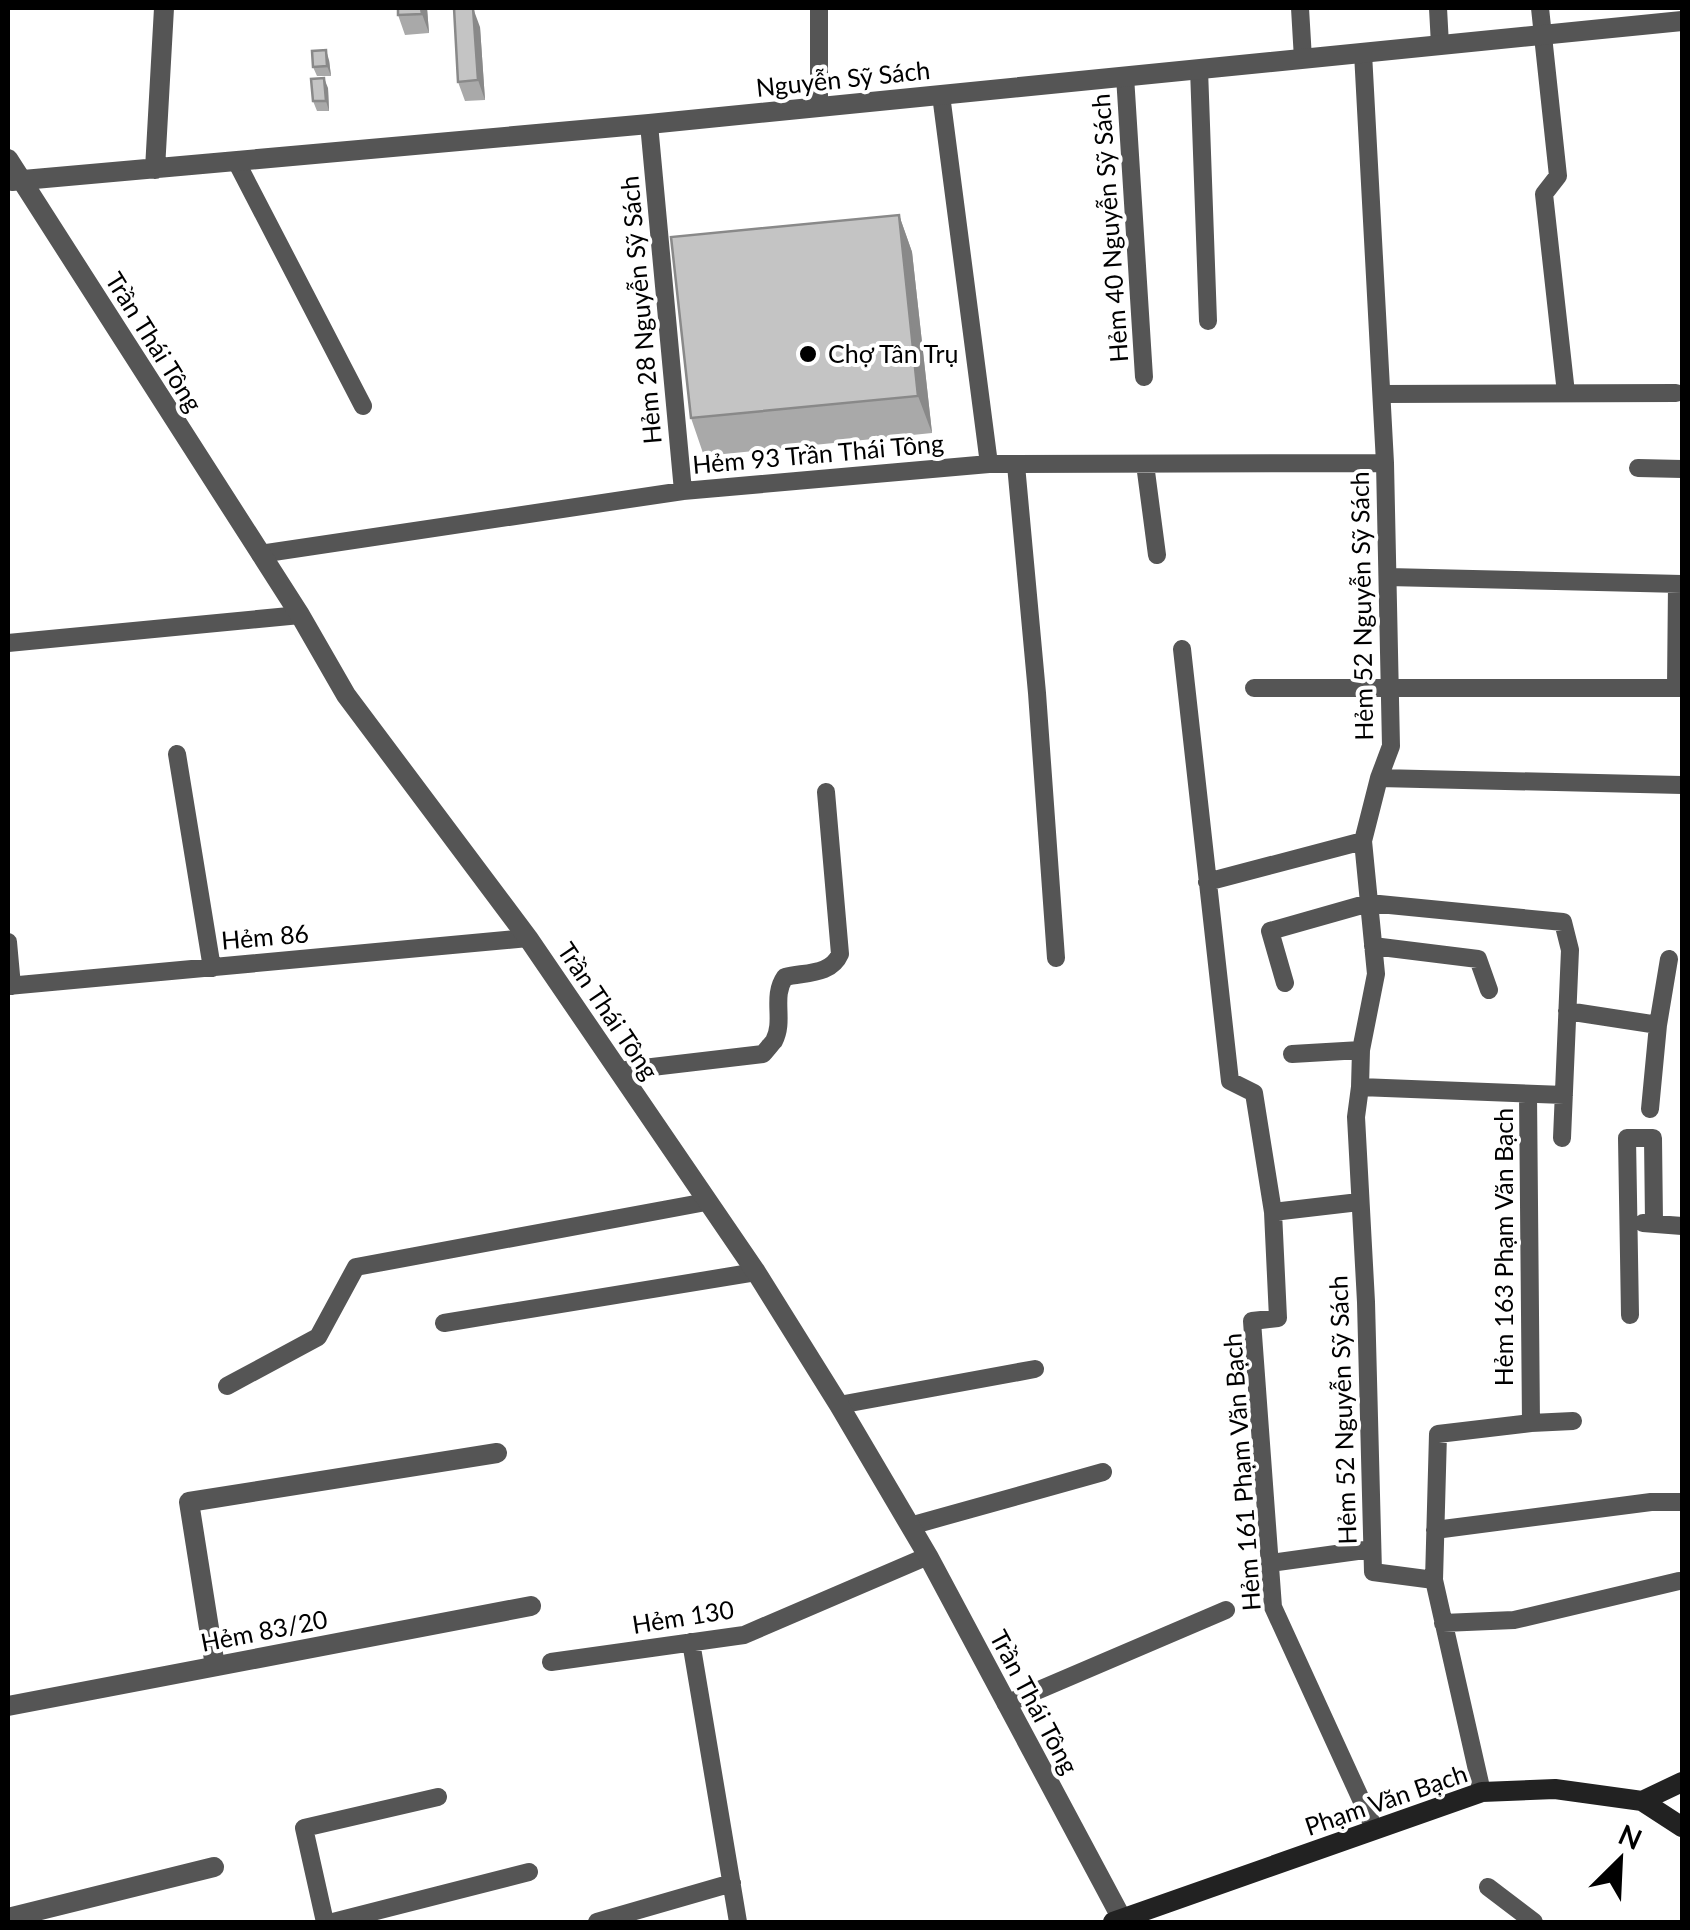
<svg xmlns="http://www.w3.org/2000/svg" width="1690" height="1930" font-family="Lato,sans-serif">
  <rect width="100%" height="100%" fill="#fff"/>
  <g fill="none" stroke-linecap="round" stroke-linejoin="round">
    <path stroke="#555" stroke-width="18" d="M819,8v99
      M1300,8l3,51
      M1438,8l2,37
      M1540,8l18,168 -14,18 22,199
      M1363,53l22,410 6,283 -12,32 -16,63 13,133 -15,76 -1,37 -4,30 10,185 7,270 61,8
      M1199,69l9,252
      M1125,76l19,301
      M941,95l48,369
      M649,124l34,367
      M236,161l127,245
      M1382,394l294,-1
      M1145,464l12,91
      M1016,465l21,228 19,265
      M1638,468l44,1
      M260,554l423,-63 306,-27 396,-1
      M1388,577l294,7
      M8,643l292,-28
      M1182,649l48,432 24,12 19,119 5,106 -26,3 21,286 102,223
      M1676,687l1,-103
      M1254,688h428
      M177,754l35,214
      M1379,778l303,7
      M1207,882l156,-41
      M8,942l4,44
      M1373,946l105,13 11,31
      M1285,983l-15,-52 99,-28 194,19 7,28 -8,188
      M8,986l520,-48
      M1567,1011l91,14
      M1292,1054l69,-4
      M618,1071l145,-17c1,-1 10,-12 11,-13 11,-21 -3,-44 11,-64 21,-5 46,-2 55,-23l-14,-162
      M1360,1087l204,8
      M1650,1109l8,-84 11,-66
      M1273,1212l86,-10
      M1643,1223l39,3
      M1630,1315l-3,-177h26l1,84
      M444,1323l312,-51
      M227,1386l91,-49 38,-70 350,-65
      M839,1405l196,-36
      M1531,1423l42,-2
      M910,1526l193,-54
      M1435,1530l216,-28h31
      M1270,1563l102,-14
      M1443,1623l71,-3 165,-39
      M691,1642l47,280
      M551,1662l193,-27 184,-79
      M1006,1704l220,-94
      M1482,1792l-48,-212 4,-146 93,-11 -3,-329
      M1488,1887l46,35
      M325,1922l-21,-94 134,-31
      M333,1922l196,-50
      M597,1922l135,-39"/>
    <path stroke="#555" stroke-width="20" d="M8,159l292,456 46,80 182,243 228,334 83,133 89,151 194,363
      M155,169l9,-161
      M12,181l637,-57 1033,-103
      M215,1666l-26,-164 308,-49
      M8,1706l523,-100
      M8,1918l206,-51"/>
    <path stroke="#222" stroke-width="20" d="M1642,1801l40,26
      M1113,1922l369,-130 73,-3 87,12 40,-19"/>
  </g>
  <path fill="#a9a9a9" d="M398,8h29l2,25 -24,2 -7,-20z
    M480,27l5,73 -20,1 -7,-19z
    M329,60l2,16h-14l-4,-9z
    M328,88l1,23h-12l-4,-10z
    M899,215l13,37 20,181 -228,23 -13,-38z"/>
  <path fill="#898989" d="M421,8h6l2,25 -7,-19z
    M473,8l7,19 5,73 -7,-20z
    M326,50l3,10 2,16 -4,-10z
    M324,78l4,10 1,23 -3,-10z
    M899,215l13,37 20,181 -14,-37z"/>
  <path fill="#c4c4c4" stroke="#898989" stroke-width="2.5" d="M398,8h23l1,6 -24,1z
    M454,8h19l5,72 -20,2z
    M326,50l1,16 -14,1 -1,-16z
    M324,78l2,23h-13l-2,-22z
    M899,215l19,181 -227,22 -20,-181z"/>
  <circle fill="#000" stroke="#fff" stroke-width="4" cx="808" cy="354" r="10"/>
  <g text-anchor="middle" stroke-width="8" stroke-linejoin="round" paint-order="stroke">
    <g font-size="25" fill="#000" stroke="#fff">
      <text transform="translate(843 79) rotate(-6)" y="9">Nguyễn Sỹ Sách</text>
      <text transform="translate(1110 228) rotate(-94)" y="9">Hẻm 40 Nguyễn Sỹ Sách</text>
      <text transform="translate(641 310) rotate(-95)" y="9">Hẻm 28 Nguyễn Sỹ Sách</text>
      <text transform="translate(154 342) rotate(58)" y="9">Trần Thái Tông</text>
      <text transform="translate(818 454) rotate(-5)" y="9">Hẻm 93 Trần Thái Tông</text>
      <text transform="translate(1362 606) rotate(-91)" y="9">Hẻm 52 Nguyễn Sỹ Sách</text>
      <text transform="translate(265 937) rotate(-5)" y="9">Hẻm 86</text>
      <text transform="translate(608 1011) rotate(56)" y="9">Trần Thái Tông</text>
      <text transform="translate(1504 1247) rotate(-90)" y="9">Hẻm 163 Phạm Văn Bạch</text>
      <text transform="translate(1343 1410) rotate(-92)" y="9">Hẻm 52 Nguyễn Sỹ Sách</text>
      <text transform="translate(1242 1472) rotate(-94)" y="9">Hẻm 161 Phạm Văn Bạch</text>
      <text transform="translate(683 1617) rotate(-9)" y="9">Hẻm 130</text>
      <text transform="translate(264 1631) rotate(-11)" y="9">Hẻm 83/20</text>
      <text transform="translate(1034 1702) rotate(62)" y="9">Trần Thái Tông</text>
      <text transform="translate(1386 1800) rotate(-19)" y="9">Phạm Văn Bạch</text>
    </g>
    <g font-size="25" fill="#000" stroke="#fff" text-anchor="start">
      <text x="828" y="363">Chợ Tân Trụ</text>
    </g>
  </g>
  <rect width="1690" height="1930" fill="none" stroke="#000000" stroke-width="20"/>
  <g transform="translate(1620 1860) rotate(24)" stroke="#ffffff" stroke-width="8" paint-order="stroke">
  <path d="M0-8L18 38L0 25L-18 38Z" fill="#000000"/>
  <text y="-15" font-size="28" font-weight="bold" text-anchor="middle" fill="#000000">N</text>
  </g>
</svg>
